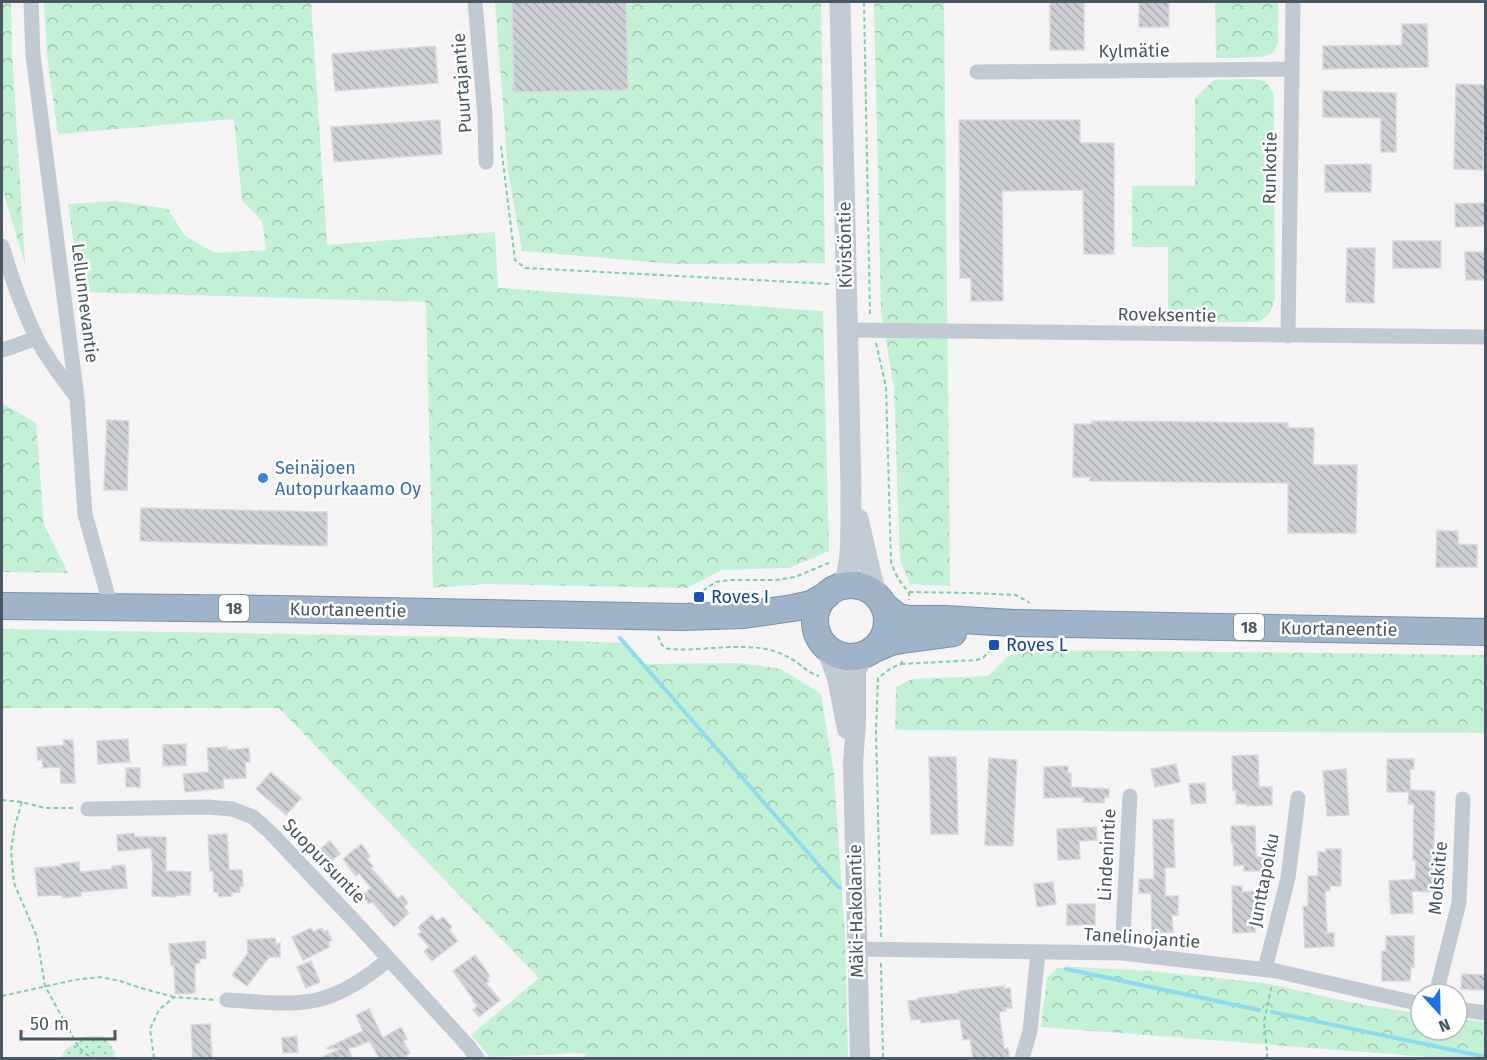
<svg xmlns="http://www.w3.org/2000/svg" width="1487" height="1060" font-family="'Fira Sans',sans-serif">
  <defs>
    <pattern id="forest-crowns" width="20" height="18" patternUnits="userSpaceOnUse" patternTransform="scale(1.5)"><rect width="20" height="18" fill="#c3f1d5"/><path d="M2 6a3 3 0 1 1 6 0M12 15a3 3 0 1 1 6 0" fill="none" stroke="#a0c6b0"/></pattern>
    <pattern id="park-dots" width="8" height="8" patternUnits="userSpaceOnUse" patternTransform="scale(1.5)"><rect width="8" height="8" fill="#c3f1d5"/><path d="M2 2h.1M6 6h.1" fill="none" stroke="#a0c6b0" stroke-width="1.8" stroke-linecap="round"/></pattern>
    <pattern id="building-back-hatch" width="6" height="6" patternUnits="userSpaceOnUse" patternTransform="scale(1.5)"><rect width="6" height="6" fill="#cdcfd5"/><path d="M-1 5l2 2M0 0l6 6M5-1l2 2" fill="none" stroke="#a8abb0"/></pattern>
  </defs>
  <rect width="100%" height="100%" fill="#f5f3f3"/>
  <path fill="url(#forest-crowns)" d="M2,2h9l1,51 13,211 -23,-76z
    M44,2h267l16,243 168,-13 3,56 325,23 6,240 -40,17 -67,2 -35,18 -200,-4 -54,4 -7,-286 -345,-10 -13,-88 48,-3 52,8 17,27 30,17 51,-3 -4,-29 -20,-21 -8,-81 -176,15 -11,-78z
    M495,2h326l4,261 -150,1 -153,-13 -14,-81z
    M874,2h70l6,584 -40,-2 -10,-24 -6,-172 -13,-76z
    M1215,2h63v41l-4,9 -12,5 -46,1z
    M1252,79l13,2 9,13 1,205 -5,14 -11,9h-91v-75h-36v-61h63v-88l19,-18z
    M2,403l34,20 8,102 24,48 -66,-1z
    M2,629l459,8 162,6 20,21 96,-1 42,6 40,25 13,80 11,162 3,122h-160l-3,-1 -100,1v-5l-95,4 -19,-22 68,-57 -260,-270h-277z
    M1037,650l448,5v78l-590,-3 1,-43 16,-8 76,-3 20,-20z
    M1076,967l75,4 113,12 100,22 57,9v16h36v-11l28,3v36h-43l-401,-31 6,-49 10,-10z"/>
  <path fill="url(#park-dots)" d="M88,1036h16l11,16 -1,6h-53l5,-9z"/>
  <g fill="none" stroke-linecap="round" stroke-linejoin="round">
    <path stroke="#90daee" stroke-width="4" d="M620,638l218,249 2,1
      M1066,969l193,41
      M1272,1012l214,45"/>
  </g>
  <path fill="url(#building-back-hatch)" stroke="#d7d9de" stroke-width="1.5" d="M512,2h114l2,88 -114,2z
    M1050,2h34v48h-34z
    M1139,2h30v25h-30z
    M1402,24h25l1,43 -105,2v-23l79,-1z
    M435,46l3,37 -103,8 -3,-37z
    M1456,84l29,1 -2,85 -29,-1z
    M1323,91l73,2v59h-15v-34l-58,-1z
    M440,120l2,34 -108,8 -3,-35z
    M959,120h121v23h34v111h-30l-1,-64 -81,1 1,110h-32v-23h-11z
    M1371,164v28h-46v-27z
    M1485,203v23l-30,1v-23z
    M1393,241h48v27h-48z
    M1347,248h28l-1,55 -28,-1z
    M1465,252h20v28h-19z
    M107,420l22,1 -2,69h-23z
    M1092,421l196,2v5h26l-1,37h44l-1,68h-68v-50l-198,-2v-4h-17l1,-53h18z
    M141,508l186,4v34l-187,-5z
    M1437,531h21v13l19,1v22h-41z
    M128,739l2,23 -32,2 -1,-23z
    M63,740h10l2,43h-14l-1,-16 -17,1 -1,-8h-4l-1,-13 27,-2z
    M186,744v21l-23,1v-21z
    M227,747v3l22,-2 1,14h-5l1,16 -23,1 1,9 -39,4 -2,-18 26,-2 -2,-24z
    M1258,755l1,32h13v18l-25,1v-2h-11v-14h-3l-1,-34z
    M929,757h27l2,77h-27z
    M989,758l28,2 -4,86 -28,-1z
    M1387,759h27v10h-4v21l25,1 -2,84h4l-1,17 -24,-1 1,22 -22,1 -2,-33 26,-2 1,-19h-3l1,-56h-6l1,-12h-22z
    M1176,764l4,18 -25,5 -4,-18z
    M1068,766v7h3v14l38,2v8h-4l-1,6 -21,-1 1,-5 -40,1v-31z
    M126,768h14v19h-14z
    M1346,769l3,46 -22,1 -4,-45z
    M271,772l30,26 -15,17 -30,-26z
    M1205,783l1,20 -15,1 -2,-20z
    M1173,819l2,48 -10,1v28h13v19h-6l1,17 -21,1 -1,-40h-12v-14h15l-1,-59z
    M1231,826h24l1,31 8,-1 1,15h-21v-6l-10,1 -1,-23h-2z
    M1096,827l1,13 -18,1 1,18 -22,1 -1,-31z
    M134,833l1,4h31v34l25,1 -1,23h-14v2l-24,-1 1,-35h-1l-1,-13 -33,3 -1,-16z
    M227,834l2,36h13l1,16h-3v6l-9,1 1,3 -13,1 -1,-5h-4l-1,-21h-3l-2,-36z
    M330,841l10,13 -16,13 -10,-13z
    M361,844l9,12 -3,3 6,7 -2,2 27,31 4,-4 6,8 -4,4 5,6 -15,14 -22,-25 -3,2 -7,-8 9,-8 -12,-15 -3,3 -13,-17z
    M1326,849h15v37h-11v5h-5l2,42h7v13l-29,2 -2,-42h5v-30h10v-24h8z
    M79,862l1,10 32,-3v-3l13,-1 2,23 -46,4v4l-19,2v-3l-24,1 -3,-28 26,-2v-2z
    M1053,882l3,22 -19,3 -3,-23z
    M1232,886h10v6l13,-1v41l-22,1z
    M1067,904h28v21h-28z
    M432,915l5,6 6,-4 9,10 -3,3 9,11 -26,20 -8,-10 5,-4 -11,-13 4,-2 -4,-5z
    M311,928l2,4 9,-4 2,4 3,-2 5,10 -4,2 2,5 -27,13 -11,-23z
    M1386,936h28v31h-3l-1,14h-28v-30h4z
    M275,938l1,7 4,-2v14h-10v-1l-23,30 -15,-11 16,-22 -1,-13z
    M205,941l1,17 -7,1 1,4 -5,1v29l-20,1 -1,-30 -3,1 -2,-21z
    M475,955l15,21 -3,2 2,3 -3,2 14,17 -21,17 -6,-7 4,-4 -4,-5 1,-1 -21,-29z
    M311,961l9,21 -14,6 -9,-21z
    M1462,974l23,1v15l-24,-1z
    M1004,986v3l6,-1 2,20h-6v3l-7,1 5,37 4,-1 2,11h-37l-3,-20 -7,1 -3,-21 -39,4v-4l-10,1 -3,-19 10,-1v-2l41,-5v-2z
    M369,1009l14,29 18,-11 6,12 -4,2 7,12 -9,6h-21l-11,-18 -13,6 -8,1 5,11h-35l24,-11 -14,1 -1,-1 36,-17 -7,-16z
    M210,1024l2,35h-19l-2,-34z
    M297,1036l1,16 -15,1 -1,-15z"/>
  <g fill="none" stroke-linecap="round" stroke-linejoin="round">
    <g stroke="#7690ad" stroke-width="28">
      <path id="trunk" d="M815 621a36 36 0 1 1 72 0a36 36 0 1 1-72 0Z
        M883,605l15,12 10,2h37l68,4 473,9
        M2,606l276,3 404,8 62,-2 49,-7 18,-4 16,-9
        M872,650l19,-8 17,-3 45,-6"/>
    </g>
    <path stroke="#7ad0a6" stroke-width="2" stroke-dasharray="4.5 3" stroke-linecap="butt" d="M864,2l6,315
      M501,146l14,114 10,8 306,16
      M876,343l10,44 5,175c4,12 9,21 18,30v8
      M909,592l62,1 45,2 14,8
      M699,597l5,-7 12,-8 15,-2h46l18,-3 36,-15
      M658,636c2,5 3,10 8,12 8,4 53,-1 66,-1 26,0 40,0 63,14 8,6 14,12 24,15
      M901,664l76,-4 7,-3 14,-16
      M2,800l20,2 23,6h31
      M22,802l-7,23 -4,26 3,32 23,54 8,49 34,62 12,10
      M881,937l-5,-206 2,-53 13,-10 10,-4 2,-5
      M881,963l2,95
      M2,996l72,-16 26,-3 20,4 21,7 33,9
      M154,1058l-4,-29 9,-19 15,-13 41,3
      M1267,1058v-7l-3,-29 8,-38"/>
    <path stroke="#c1cad2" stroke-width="15" d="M31,2l2,53 44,343 8,116 26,93
      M475,2l10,114 1,46
      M977,72l314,-3
      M2,246c9,30 20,62 34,91 10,21 26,40 39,58
      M848,330l638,7
      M1288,336l5,-334
      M2,350l10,-3 24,-9
      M88,809l119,-2 25,2 21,8 17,15 88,93 111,122 8,11
      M857,949l265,4 154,18 145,33
      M1122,953l8,-157
      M1265,969l23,-91 10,-80
      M1436,994l23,-91 4,-104
      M227,1000c30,1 64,7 94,-1 25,-7 48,-23 68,-40
      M1457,1009l29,4
      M1022,1058l8,-27 8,-79"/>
    <path stroke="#c1cad2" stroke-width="20" d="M825,645l12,33 10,51
      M860,1058l-7,-295 3,-40v-52l8,-17"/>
    <path stroke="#c1cbd6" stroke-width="21" d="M840,2l11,487c-1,30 3,70 -8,97
      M858,519l14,60 5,16"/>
    <use href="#trunk" stroke="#9fb4c9" stroke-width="26"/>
  </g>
  <circle fill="#3f7fe0" stroke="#fff" stroke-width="2" cx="263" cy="478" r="6"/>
  <g fill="#1a4fb4" stroke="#fff" stroke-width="2">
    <rect x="693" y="591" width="12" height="12" rx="3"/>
    <rect x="988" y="639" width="12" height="12" rx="3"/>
  </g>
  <g text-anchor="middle" stroke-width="5" stroke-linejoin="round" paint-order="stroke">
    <g fill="#fff" stroke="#808990" stroke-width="1.5">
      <rect x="219" y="595" width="30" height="26" rx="4.5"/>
      <rect x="1234" y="614" width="30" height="26" rx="4.5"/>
    </g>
    <g font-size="16" font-weight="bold" fill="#4a5661">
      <text x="234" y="614">18</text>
      <text x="1249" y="633">18</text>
    </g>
    <g font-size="18" fill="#4a5661" stroke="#fff">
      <text transform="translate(1134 51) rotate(-1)" y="6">Kylmätie</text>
      <text transform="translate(462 83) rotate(-94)" y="6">Puurtajantie</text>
      <text transform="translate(1270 168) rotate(-89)" y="6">Runkotie</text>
      <text transform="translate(845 245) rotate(-91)" y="6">Kivistöntie</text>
      <text transform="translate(85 303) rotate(83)" y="6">Lellunnevantie</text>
      <text transform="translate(1167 315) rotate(1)" y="6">Roveksentie</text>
      <text transform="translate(348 610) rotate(1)" y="6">Kuortaneentie</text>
      <text transform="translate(1339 629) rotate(1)" y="6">Kuortaneentie</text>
      <text transform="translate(1107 855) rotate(-87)" y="6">Lindenintie</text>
      <text transform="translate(324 861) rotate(46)" y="6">Suopursuntie</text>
      <text transform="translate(1438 878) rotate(-85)" y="6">Molskitie</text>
      <text transform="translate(1264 880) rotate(-79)" y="6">Junttapolku</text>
      <text transform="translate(856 911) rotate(-91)" y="6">Mäki-Hakolantie</text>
      <text transform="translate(1142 938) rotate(4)" y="6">Tanelinojantie</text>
    </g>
    <g font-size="18" fill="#366cbe" stroke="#fff" text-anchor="start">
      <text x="275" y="474">Seinäjoen<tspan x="275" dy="21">Autopurkaamo Oy</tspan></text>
    </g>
    <g font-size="18" fill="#164399" stroke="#fff" text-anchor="start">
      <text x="711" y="603">Roves I</text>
      <text x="1006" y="651">Roves L</text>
    </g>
  </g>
  <rect width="1487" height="1060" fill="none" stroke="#4a5661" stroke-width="6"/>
  <g transform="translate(1439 1012) rotate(158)"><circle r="28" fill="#ffffff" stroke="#b7bbc0" stroke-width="1.5"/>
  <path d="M0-4.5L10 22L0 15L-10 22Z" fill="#1a73e8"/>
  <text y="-9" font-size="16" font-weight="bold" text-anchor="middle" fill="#4a5661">N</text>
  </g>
  <path d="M21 1030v9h94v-9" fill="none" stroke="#4a5661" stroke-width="3"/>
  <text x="30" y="1030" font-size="18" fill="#4a5661" stroke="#ffffff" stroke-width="4.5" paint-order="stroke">50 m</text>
</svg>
